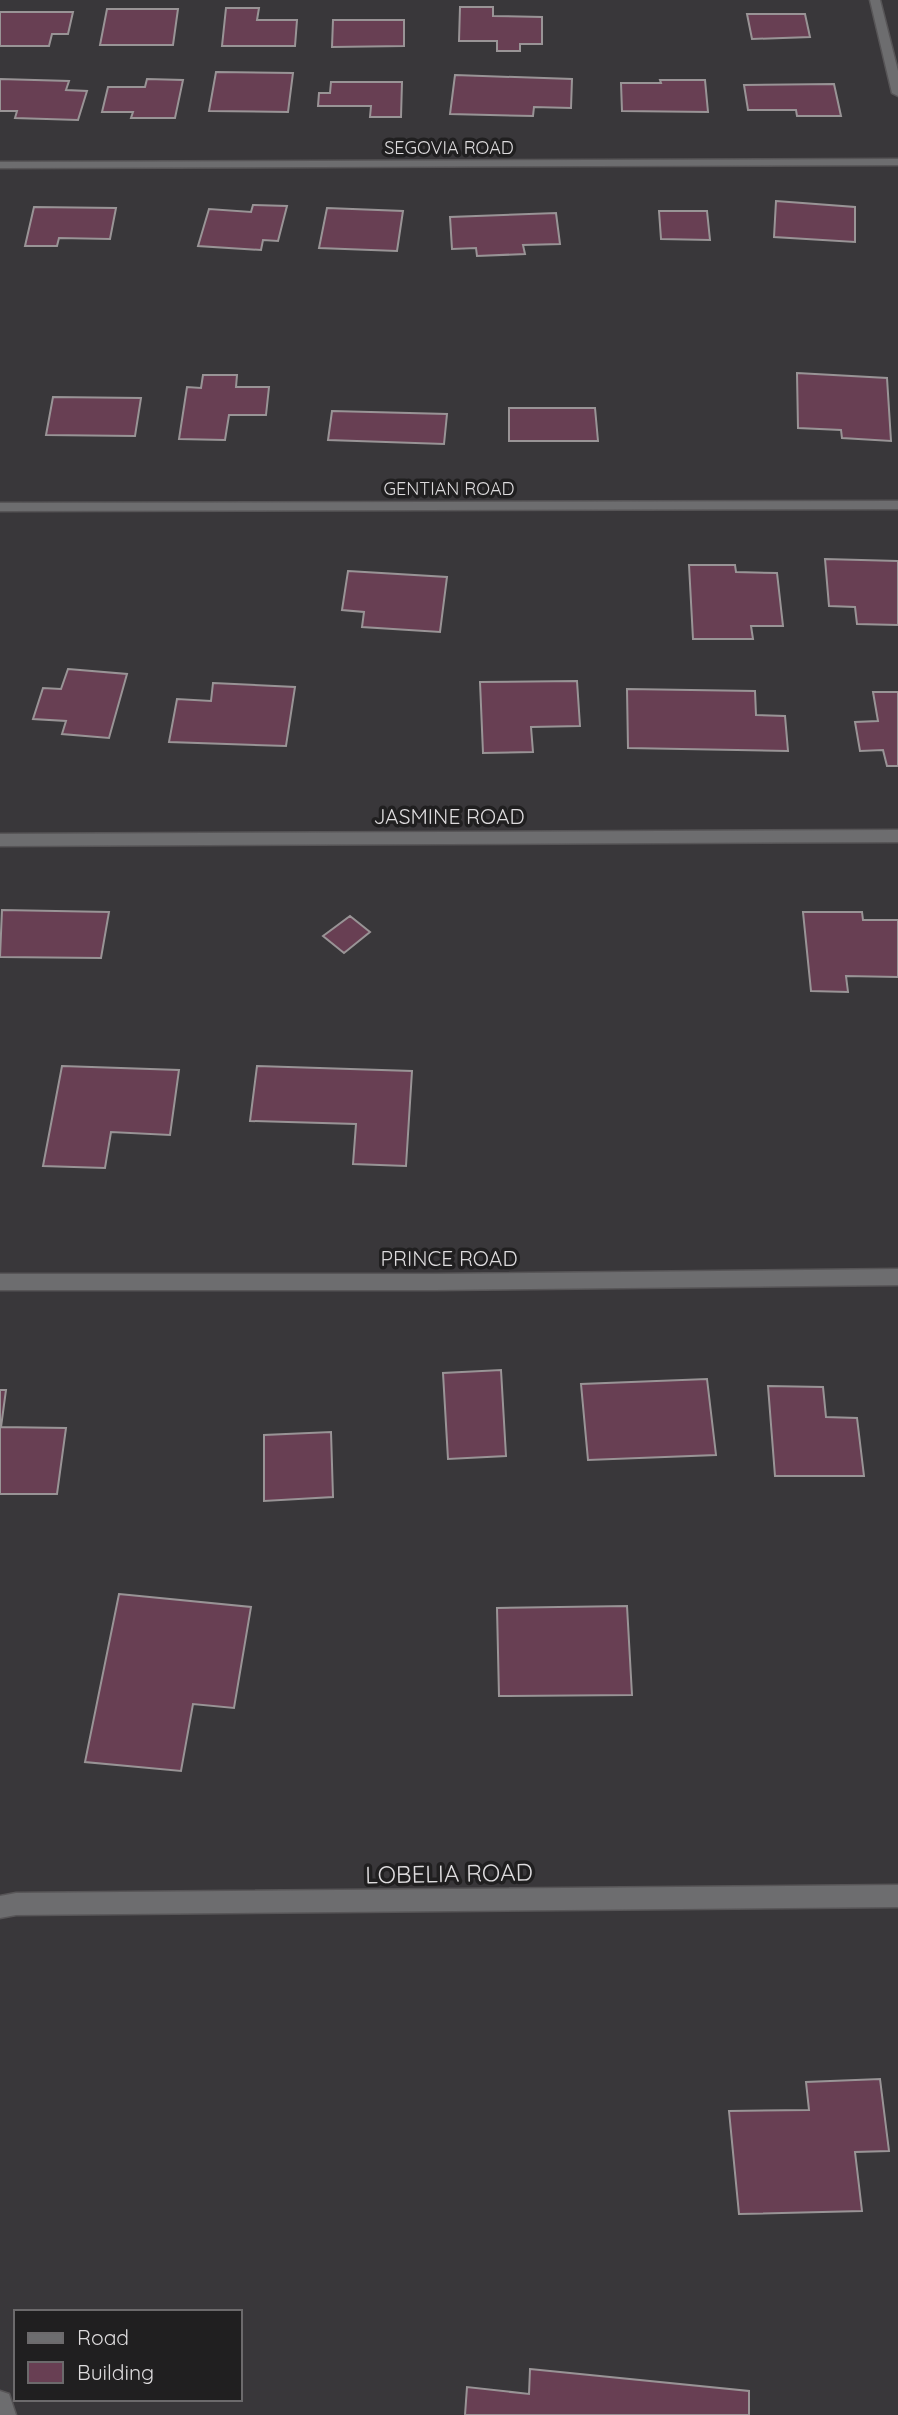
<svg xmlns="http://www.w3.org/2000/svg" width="898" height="2415" font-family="Quicksand,sans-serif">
  <rect width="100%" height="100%" fill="#39373a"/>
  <path fill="#683f53" stroke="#999496" stroke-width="2" d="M460,7h33v9l49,1v27h-22v7h-23v-10h-38z
    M226,8h33l-2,12h40l-2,26h-73z
    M107,9h71l-5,36h-73z
    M0,12h73l-5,22h-16l-3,12h-49z
    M747,14h58l5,23 -58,2z
    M333,20h71v26l-72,1z
    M216,72l77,1 -5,39 -79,-1z
    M455,75l117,4 -1,29 -37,-1 -1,9 -83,-2z
    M0,79l69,2 -3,9 21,1 -9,29 -63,-2 2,-7h-17z
    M147,79l36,1 -8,38h-44l2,-6h-31l6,-25h37z
    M660,80h45l3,32 -86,-1 -1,-28h40z
    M331,82h71l-1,35h-31l1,-11h-53l1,-13h11z
    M834,84l7,32h-44l-1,-6h-48l-4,-25z
    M776,201l79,6v35l-81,-5z
    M253,205l34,1 -9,35 -15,-1 -2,10 -63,-4 11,-37 42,3z
    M34,207l82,1 -6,31 -51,-1 -2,8h-32z
    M327,208l76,3 -6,40 -78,-3z
    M659,211h48l3,29 -49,-1z
    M556,213l4,31 -37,1 2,9 -48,2 -1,-8 -24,1 -2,-32z
    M797,373l90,5 4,63 -49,-3 -1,-8 -43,-2z
    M203,375h34l-1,12h33l-3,28h-37l-4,25 -46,-1 8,-52 14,1z
    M53,397l88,1 -6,38 -89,-1z
    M509,408h86l3,33h-89z
    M332,411l115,3 -3,30 -116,-4z
    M825,559l73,2v64l-41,-1 -2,-17 -26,-1z
    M689,565h46l1,7 41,1 6,53h-32l2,13h-60z
    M348,571l99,6 -7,55 -78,-5 2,-15 -22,-2z
    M68,669l59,5 -18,64 -47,-4 4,-13 -33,-2 10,-31 18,1z
    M577,681l3,45 -49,1 2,25 -50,1 -3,-71z
    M213,683l82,4 -9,59 -117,-4 8,-43 34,2z
    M627,689l128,2 1,24 29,1 3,35 -160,-3z
    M873,692h25v74h-11l-4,-16 -23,1 -5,-29 23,-1z
    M2,910l107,2 -8,46 -101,-1z
    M803,912h59l1,8h35v57l-52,-1 2,16 -37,-1z
    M350,916l20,16 -26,21 -21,-17z
    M62,1066l117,4 -9,65 -59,-3 -6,36 -62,-2z
    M257,1066l155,5 -6,95 -53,-2 3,-40 -106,-3z
    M501,1370l5,86 -58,3 -5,-86z
    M707,1379l9,76 -128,5 -7,-76z
    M768,1386l55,1 3,30 31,1 7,58h-89z
    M0,1390h6l-5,37 65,1 -9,66h-57z
    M331,1432l2,65 -69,4v-66z
    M119,1594l132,13 -17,101 -41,-4 -12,67 -96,-9z
    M627,1606l5,89 -133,1 -2,-88z
    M880,2079l9,72 -34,1 7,59 -123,3 -10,-103 80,-1 -3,-28z
    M530,2369l219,22v24h-284l2,-28 62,7z"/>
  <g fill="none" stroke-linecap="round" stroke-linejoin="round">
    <g stroke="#575557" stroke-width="3">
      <path id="minor" d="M870,0h10l18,71v25l-6,-3z
        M898,159v6l-898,3v-6z
        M898,501v8l-898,2v-8z
        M898,830v12l-898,4v-12z
        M898,1269v16l-464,5h-434v-16h434z
        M898,1885v22l-882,8 -16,3v-22l16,-3z
        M0,2391l9,3 7,21h-16z"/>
    </g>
    <use href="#minor" fill="#6d6d6f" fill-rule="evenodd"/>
  </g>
  <g text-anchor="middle" stroke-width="7" stroke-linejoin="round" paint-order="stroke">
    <g font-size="18" fill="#dddbdd" stroke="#201f20">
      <text x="449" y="154">SEGOVIA ROAD</text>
      <text x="449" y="495">GENTIAN ROAD</text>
    </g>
    <g font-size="21" fill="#dddbdd" stroke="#201f20">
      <text x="449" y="824">JASMINE ROAD</text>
      <text x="449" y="1266">PRINCE ROAD</text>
    </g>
    <g font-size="24" fill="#dddbdd" stroke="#201f20">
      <text transform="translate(449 1874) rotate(-1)" y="8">LOBELIA ROAD</text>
    </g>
  </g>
  <rect x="14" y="2310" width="228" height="91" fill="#201f20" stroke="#6c6a6c" stroke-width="2"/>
  <rect x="28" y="2333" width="35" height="10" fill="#6d6d6f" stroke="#6c6a6c" stroke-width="2"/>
  <text x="77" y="2345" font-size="21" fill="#dddbdd">Road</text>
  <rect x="28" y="2362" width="35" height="21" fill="#683f53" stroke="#6c6a6c" stroke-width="2"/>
  <text x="77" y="2380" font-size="21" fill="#dddbdd">Building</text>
</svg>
